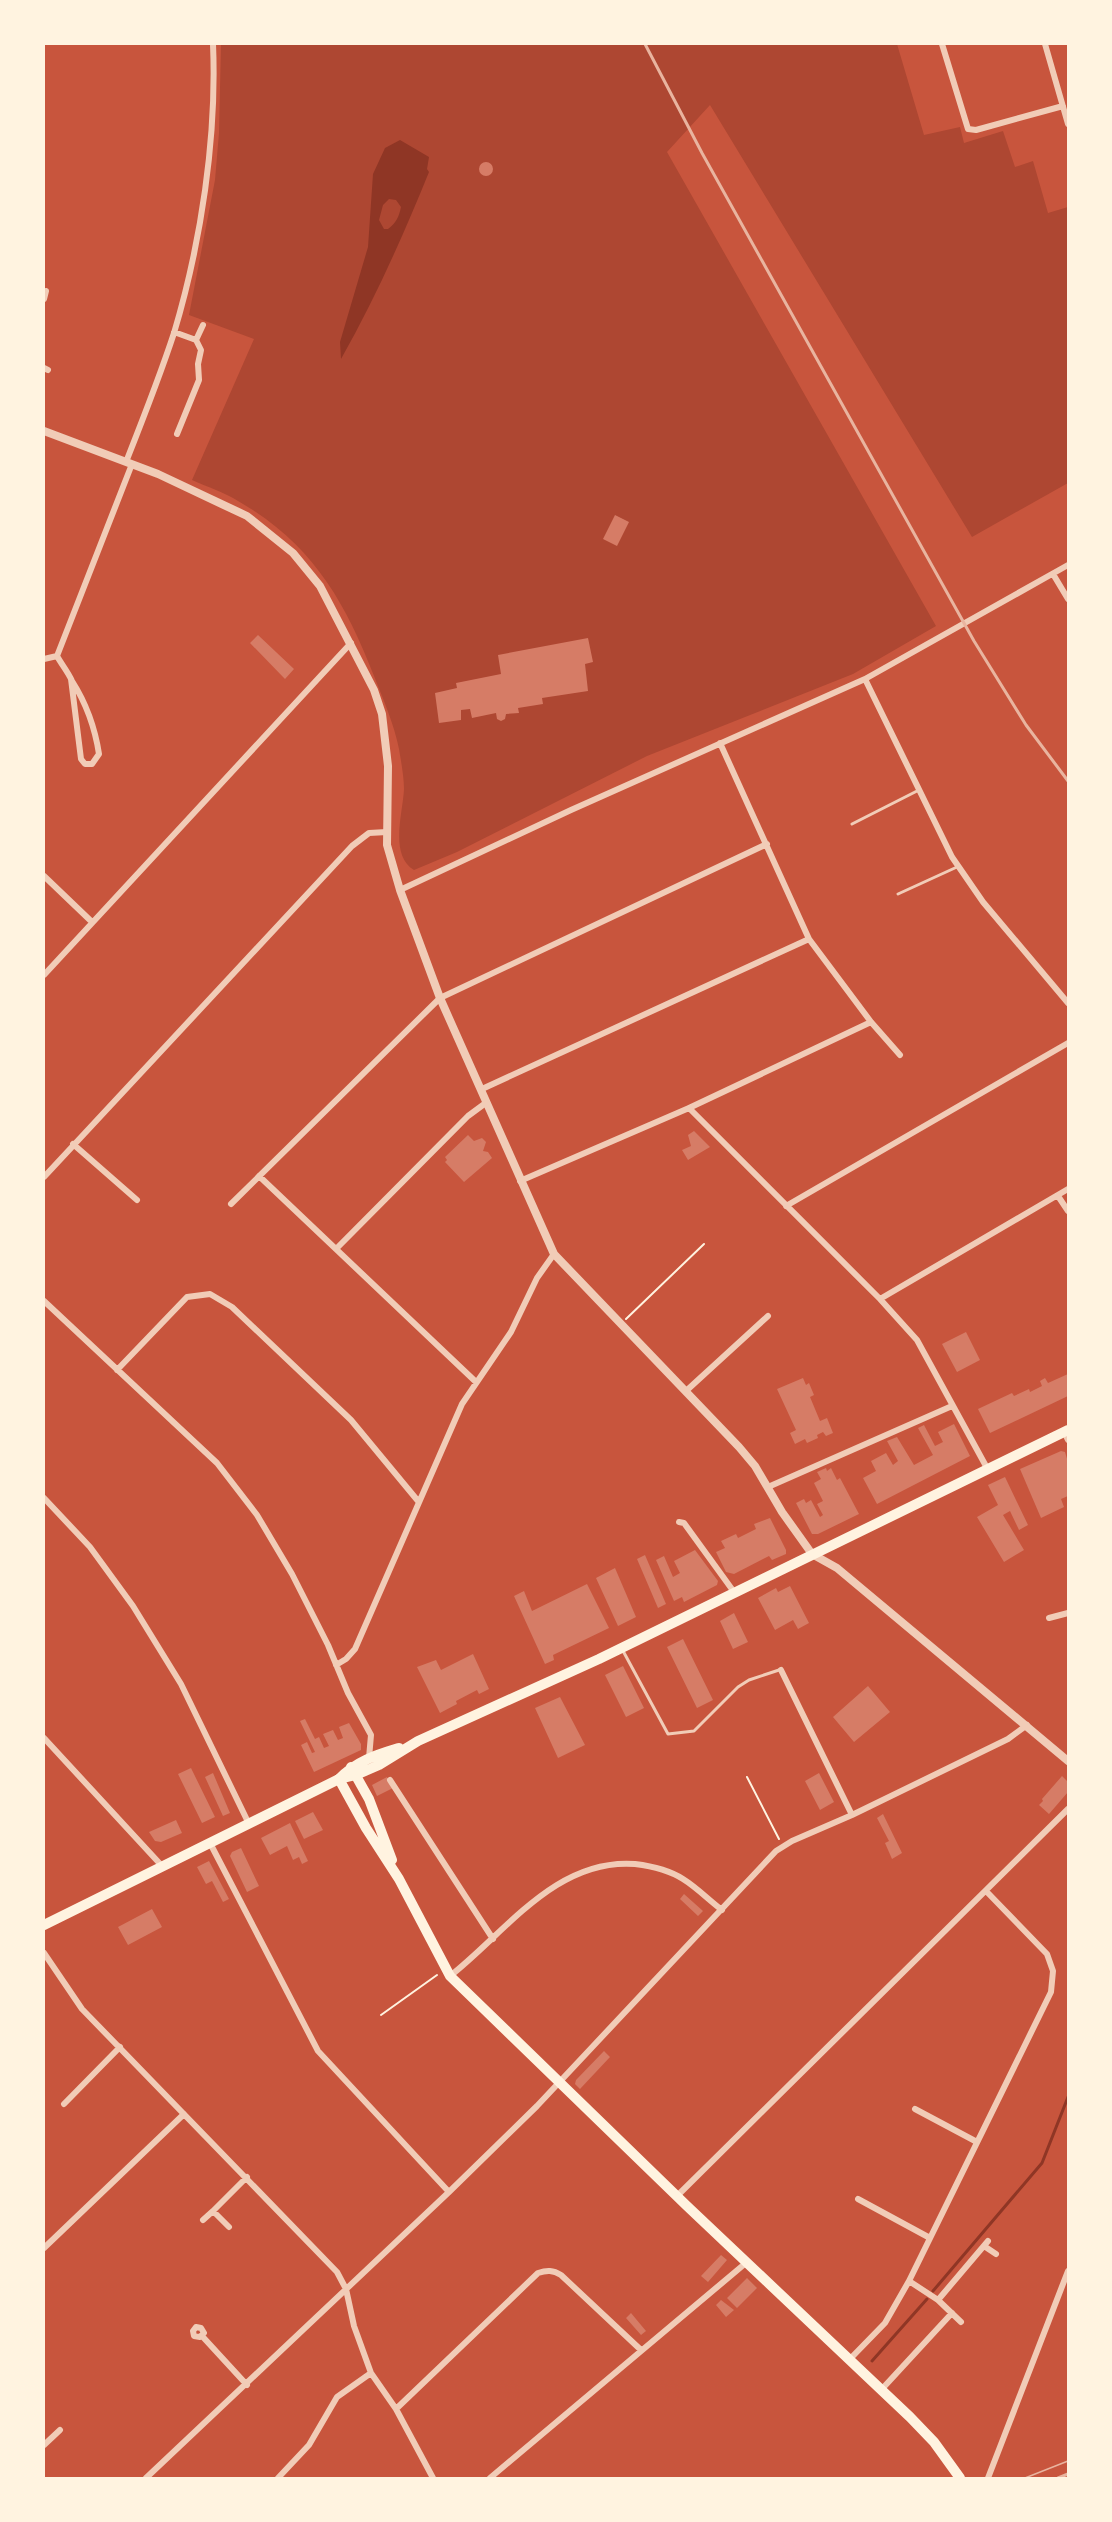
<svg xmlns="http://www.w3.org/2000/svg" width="1112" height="2522" font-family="Helvetica,sans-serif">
  <rect width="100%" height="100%" fill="#c8553d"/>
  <path fill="#ae4732" d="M221,44h676l27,91 36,-8 4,16 39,-12 12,36 18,-6 15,52 20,-6v276l-96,54 -262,-432 -43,47 269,474 -83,48 -206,82 -190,96 -43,18c-25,-15 -11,-57 -10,-81 0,-12 -3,-28 -5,-40 -5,-25 -16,-50 -25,-73 -30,-77 -63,-133 -136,-175 -14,-9 -31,-14 -46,-21l62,-141 -65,-24 26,-135 4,-47z"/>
  <path fill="#8f3625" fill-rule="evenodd" d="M400,140l29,17 -2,12 2,3c-26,64 -54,127 -88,187l-1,-17 28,-95 5,-73 12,-26zM389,199l7,1 5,7c-2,10 -5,16 -13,22h-4l-5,-9 4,-15z"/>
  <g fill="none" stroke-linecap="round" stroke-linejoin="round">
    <path stroke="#8f3625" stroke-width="3" d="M933,2291l109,-128 26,-66
      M872,2361l55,-62"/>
  </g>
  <path fill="#d67c66" d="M479 169a7 7 0 1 1 14 0a7 7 0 1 1-14 0Z
    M615,515l14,7 -12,24 -14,-7z
    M258,635l36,34 -9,10 -35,-36z
    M588,638l5,24 -8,2 3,27 -46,7 1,6 -25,4 1,5 -13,1 -1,5 -4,2 -4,-2 -1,-6 -24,5 -2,-9 -9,1v10l-22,3 -4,-30 22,-5 -1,-5 45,-9 -3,-19z
    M694,1131l16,16 -22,13 -6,-10 9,-4 -3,-11z
    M468,1135l6,6 8,-3 4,4 -3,9 5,1 4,6 -28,24 -19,-20 2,-2 -2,-3z
    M966,1332l14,28 -23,12 -15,-28z
    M1068,1374v22l-78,37 -12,-24 34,-16 2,3 15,-7 1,3 12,-6 -2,-5 5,-3 3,5z
    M803,1378l3,7 3,-2 5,12 -4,2 10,24 7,-3 6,15 -7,3 -3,-4 -6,3 1,3 -11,5 -2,-4 -10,5 -5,-11 6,-3 -19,-41z
    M954,1424l16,32 -93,48 -14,-26 13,-7 -5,-10 15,-8 7,12 5,-4 -11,-20 10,-4 17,28 19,-10 -15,-27 6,-3 11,21 8,-4 -5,-10z
    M1061,1451l4,1 3,10v34l-7,3 3,8 -23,11 -21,-49z
    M826,1468l1,3 4,-3 6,12 3,-2 19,36 -41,20h-6l-16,-31 8,-4 2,4 5,-3 9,17 3,-2 -6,-11 6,-3 -9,-18 7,-4 -4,-7z
    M1005,1477l23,48 -9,5 -9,-19 -7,4 21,35 -20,12 -27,-45 21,-12 -10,-20z
    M770,1518l16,32v4l-14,6 -3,-4 -35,18 -8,-2 -10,-20 9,-4 -4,-7 15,-7 2,4 18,-9 -2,-5z
    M695,1550l23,31 -1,4 -33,17 -2,-5 -8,4 -18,-41 8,-4 9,21 7,-4 -6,-12z
    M645,1555l21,49 -8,4 -21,-49z
    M615,1568l21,49 -18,9 -22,-48z
    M587,1584l22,44 -56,27 1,5 -9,4 -31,-68 10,-5 8,20z
    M790,1586l19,37 -11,6 -5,-9 -18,10 -17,-32 18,-10 2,4z
    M734,1613l14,29 -15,7 -13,-28z
    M683,1639l30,61 -16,8 -30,-61z
    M473,1654l16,35 -10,5 -2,-4 -21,11 1,3 -17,9 -23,-46 19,-7 5,10z
    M623,1666l21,42 -18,9 -21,-42z
    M868,1686l22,26 -36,30 -21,-25z
    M560,1697l25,48 -27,13 -23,-50z
    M305,1719l10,20 4,-2 5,11 5,-2 -6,-12 10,-4 5,10 5,-2 -4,-11 10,-4 12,21v6l-47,22 -13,-27 6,-3 5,11 3,-1 -15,-31z
    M191,1768l24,49 -13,6 -24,-49z
    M213,1773l17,40 -7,3 -18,-39z
    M819,1773l15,29 -14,8 -15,-29z
    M1062,1776l6,6v10l-19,22 -10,-9 4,-4 -1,-2z
    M387,1777l6,11 -16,8 -5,-11z
    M313,1812l10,18 -19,9 -9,-18z
    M883,1814l19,39 -10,6 -7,-16 4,-2 -12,-23z
    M176,1820l6,13 -21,9 -6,-1 -6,-9z
    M290,1823l18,38 -6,3 -3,-7 -6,3 -6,-14 -17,9 -9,-17z
    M241,1848l18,38 -12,6 -17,-36 2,-4z
    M209,1861l20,38 -6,3 -11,-21 -6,3 -9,-17z
    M684,1894l19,17 -5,5 -18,-17z
    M152,1909l10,18 -34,18 -10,-18z
    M604,2051l6,6 -30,32 -5,-5 1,-4z
    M721,2255l6,5 -19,22 -7,-6z
    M747,2278l10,10 -20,20 -10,-10z
    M721,2300l13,10 -8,7 -10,-12z
    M631,2313l15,18 -5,4 -15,-17z"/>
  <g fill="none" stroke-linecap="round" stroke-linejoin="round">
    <path stroke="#fff3e0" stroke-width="2" d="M626,1319l78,-75
      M747,1777l32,62
      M381,2015l56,-40"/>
    <path stroke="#f1ccb7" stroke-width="3" d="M852,824l67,-34
      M898,894l59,-27
      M622,1649l46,85 26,-3 44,-44 11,-7 30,-10"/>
    <path stroke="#f1ccb7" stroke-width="6" d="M942,44l26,85 8,1 87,-24
      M1045,44l23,80
      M44,299l2,-8
      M174,332l22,8
      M44,368l4,2
      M177,434l22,-54 -1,-16 3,-14 -5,-10 7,-15
      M126,462c17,-43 34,-86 48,-129 27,-90 43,-196 39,-289
      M1053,574l15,25
      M57,656c5,9 11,16 15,25 14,22 23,47 27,73l-7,10h-7l-4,-5 -10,-80
      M57,656l75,-192
      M44,659l13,-3
      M865,679l87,178 31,45 85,101
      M720,743l89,196 62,83 29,33
      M44,876l48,46
      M400,890l171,-80 294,-131 203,-114
      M44,975l307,-332
      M482,1089l327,-150
      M689,1108l191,191 37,41 70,128
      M73,1144l64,56
      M259,1176l217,206
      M44,1177l308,-331 17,-13 18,-1
      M520,1181l169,-73 182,-86
      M1058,1196l10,15
      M231,1204l209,-206 327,-154
      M786,1206l282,-163
      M336,1249l132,-133 19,-14
      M880,1299l188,-110
      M44,1301l173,162 40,52 35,59 36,71 20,48 23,42 -2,23
      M117,1370l70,-73 23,-3 22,13 119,113 67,81
      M686,1391l82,-75
      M1064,1432l4,8
      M768,1487l184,-81
      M44,1498l46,49 43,59 48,78 68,140
      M679,1522l5,1 50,69
      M1049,1618l19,-5
      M336,1665l10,-6 9,-10 107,-245 49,-72 26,-54 17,-24
      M781,1670l71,145
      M44,1738l118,128
      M390,1780l103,159
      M210,1843l108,208 131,141
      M44,1953l38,56 255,263 9,17 8,37 17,47 25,36 37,69
      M450,1976c56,-44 106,-118 185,-112 16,2 34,6 48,15 13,8 26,21 39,31
      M64,2104l56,-57
      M915,2109l62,33
      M677,2196l391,-387
      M858,2199l72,39
      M203,2220l10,-9
      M229,2227l-16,-16 34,-34
      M984,2246l12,8
      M44,2248l140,-134
      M909,2281l29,19 23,22
      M938,2300l50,-59
      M196,2327l5,1 3,5 -4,4 -6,-1 -1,-5z
      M202,2336l45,49
      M850,2359l35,-36 24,-42 142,-289 2,-21 -6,-17 -61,-63
      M882,2389l70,-76
      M396,2409l142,-136c9,-3 15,-3 23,2l80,75
      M44,2445l16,-15
      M146,2478l303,-286 88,-86 239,-255 16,-10 60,-26 156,-76 19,-14
      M278,2478l31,-33 28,-48 34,-24
      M490,2478l257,-216
      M988,2478l80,-207"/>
    <path stroke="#f1ccb7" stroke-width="8" d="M44,431l114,43 89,42 46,37 27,33 54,104 8,24 6,52 -1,79 13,45 40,108 114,256 185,193 16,19 27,46 30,42 25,14 231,193"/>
    <path stroke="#fff3e0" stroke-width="10" d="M351,1767l18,32 23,61
      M339,1779l27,49 33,51 51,97 237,230 223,211 24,25 26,36"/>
    <path stroke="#fff3e0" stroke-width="10" d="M339,1779c17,-18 37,-24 60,-31
      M44,1925l295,-146 17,-4 23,-10 39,-24 181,-82 469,-229"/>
    <path stroke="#e9b49f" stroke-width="1.5" d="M1025,2478l43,-17"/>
    <path stroke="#e9b49f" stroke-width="3" d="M645,44l57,109 272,488 52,84 42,56
      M1058,2478l10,-4"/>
  </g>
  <rect width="1112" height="2522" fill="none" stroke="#fff3e0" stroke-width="90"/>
</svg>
